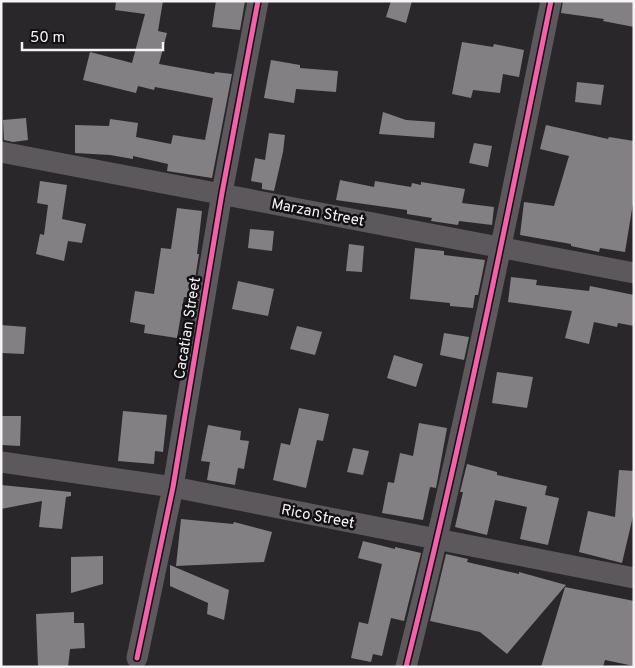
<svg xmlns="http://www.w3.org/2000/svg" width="635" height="668" font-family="Overpass,sans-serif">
  <rect width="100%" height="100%" fill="#2a272a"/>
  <path fill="#838083" d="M116,1h47l-5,30 9,2 -8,31 55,10 1,-2 17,2 -20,104 -45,-7 1,-7 -35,-8v3l-23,-4 -35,-2v-28l34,1 1,-7 28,4 -2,14 35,7 2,-9 32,5 8,-42 -58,-11 -1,3 -16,-4 -2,7 -53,-13 7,-28 42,11 13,-49 -30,-4z
    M216,1h29l-5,29 -28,-3z
    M391,1h21l-6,22 -20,-6z
    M563,1h71v26l-31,-6 1,-2 -43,-6z
    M462,42l31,5 1,-3 30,6 -5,27 -16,-3 -3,19 -27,-3 -2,8 -19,-4z
    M271,60l29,5v3l38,3 -2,21 -40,-3 -2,14 -30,-5z
    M577,82l27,3 -3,20 -26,-3z
    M383,112l23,8 29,2 -1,16 -55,-4z
    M26,118l2,22 -15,2 -9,-2 -1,-20z
    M546,125l62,14 1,-2 25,4v56l-9,55 -25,-4 -1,4 -28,-6v-2l-51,-9 4,-33 30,4 15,-50 -29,-7z
    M269,133l16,2 -2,17 -9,39 -12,-2v-6l-11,-2 4,-23 10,2z
    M474,143l18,3 -4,21 -19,-4z
    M340,180l34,7 1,-6 36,6 1,-4 9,2v-3l44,7 -3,14 32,4 -2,18 -33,-4 -1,4 -27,-4 1,-3 -25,-4v-4l-71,-10z
    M40,181l27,4 -5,34 24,5 -4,19 -14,-2 -4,20 -28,-7 4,-20 4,1 4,-30 -11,-2z
    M177,208l25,3 -5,43h2l-7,44 -8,-1 -7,41 -33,-5 1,-8 -15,-3 5,-31 19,3 7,-46 10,1z
    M250,229l24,2 -2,20 -24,-3z
    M349,244l15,2 -2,26 -16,-1z
    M415,248l29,3v4l41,5 -7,35h-3l-2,13 -23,-2v-3l-40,-4z
    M511,277l26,3 -1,5 53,6 1,-5 44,9v31l-16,-3 -1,4 -23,-5 -5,22 -24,-6 7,-27 -64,-9z
    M238,281l36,8 -6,27 -36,-7z
    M1,325l25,2 -2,27 -23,-1z
    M297,326l25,6 -7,23 -25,-6z
    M444,333l25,4 -5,23 -24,-5z
    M394,355l29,9 -7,23 -29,-9z
    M497,372l36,5 -6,31 -35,-5z
    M299,408l30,6 -6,27 -6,-1 -11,48 -33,-8 8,-37 9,2z
    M123,411l44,4 -4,37 -8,-1 -1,13 -36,-3z
    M1,416h20l-1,30 -18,-1z
    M419,423l28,5 -11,60 -6,-1 -7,33 -41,-7 6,-31 6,1 6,-30 13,3z
    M208,425l33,6 -1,9 9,1 -5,28 -6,-1 -3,17 -28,-5 3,-18 -9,-1z
    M353,448l16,3 -6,24 -16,-3z
    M467,464l30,8v3l50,11 -2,9 14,3 -11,47 -28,-6 7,-32 -32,-7 -8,35 -32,-8 8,-35h-3z
    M619,470l15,1v41l-12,51 -43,-11 9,-41 27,6z
    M1,485l70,7v4l-5,1 -4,32 -23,-2 3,-26 -41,8z
    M181,519l52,5 1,-2 38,10 -8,30 -88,4z
    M363,541l32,8v-2l26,6 -17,68 -13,-3 -9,38 -9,-2 -2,8 -20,-4 8,-36 9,2 14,-60 -24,-6z
    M446,554l22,5 -1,3 52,12v-2l47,13 -59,69 -27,-22 -50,-11z
    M103,556v28l-32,9v-36z
    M170,565l59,25 -5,30 -17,-6 1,-11 -38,-17z
    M565,587l69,14v65l-29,-6 -2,7h-62z
    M74,612v11h10l1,25 -15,1 -2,18h-30l-2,-53z"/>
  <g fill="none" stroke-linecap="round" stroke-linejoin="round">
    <path stroke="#5c585c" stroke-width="21" d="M1,152l633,121
      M1,462l172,25 461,91
      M137,658l36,-171 49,-294 36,-192
      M406,667c55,-221 100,-443 145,-666"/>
    <g stroke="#121012" stroke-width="8">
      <path id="cycleway" d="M137,658l36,-171 49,-294 36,-192
        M406,667c55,-221 100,-443 145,-666"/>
    </g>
    <use href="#cycleway" stroke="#f560ab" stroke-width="5"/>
  </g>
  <g text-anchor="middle" stroke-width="5" stroke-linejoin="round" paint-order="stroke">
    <g font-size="15" fill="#f6f2f6" stroke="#121012">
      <text transform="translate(318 212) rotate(11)" y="5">Marzan Street</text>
      <text transform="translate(187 328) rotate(-81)" y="5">Cacatian Street</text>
      <text transform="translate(318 516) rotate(11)" y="5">Rico Street</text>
    </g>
  </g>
  <rect width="635" height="668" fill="none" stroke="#f6f2f6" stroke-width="5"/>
  <path d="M22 42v8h141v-8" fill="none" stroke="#f6f2f6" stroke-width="2.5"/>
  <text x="30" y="42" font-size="15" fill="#f6f2f6" stroke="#121012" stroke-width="4" paint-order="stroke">50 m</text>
</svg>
